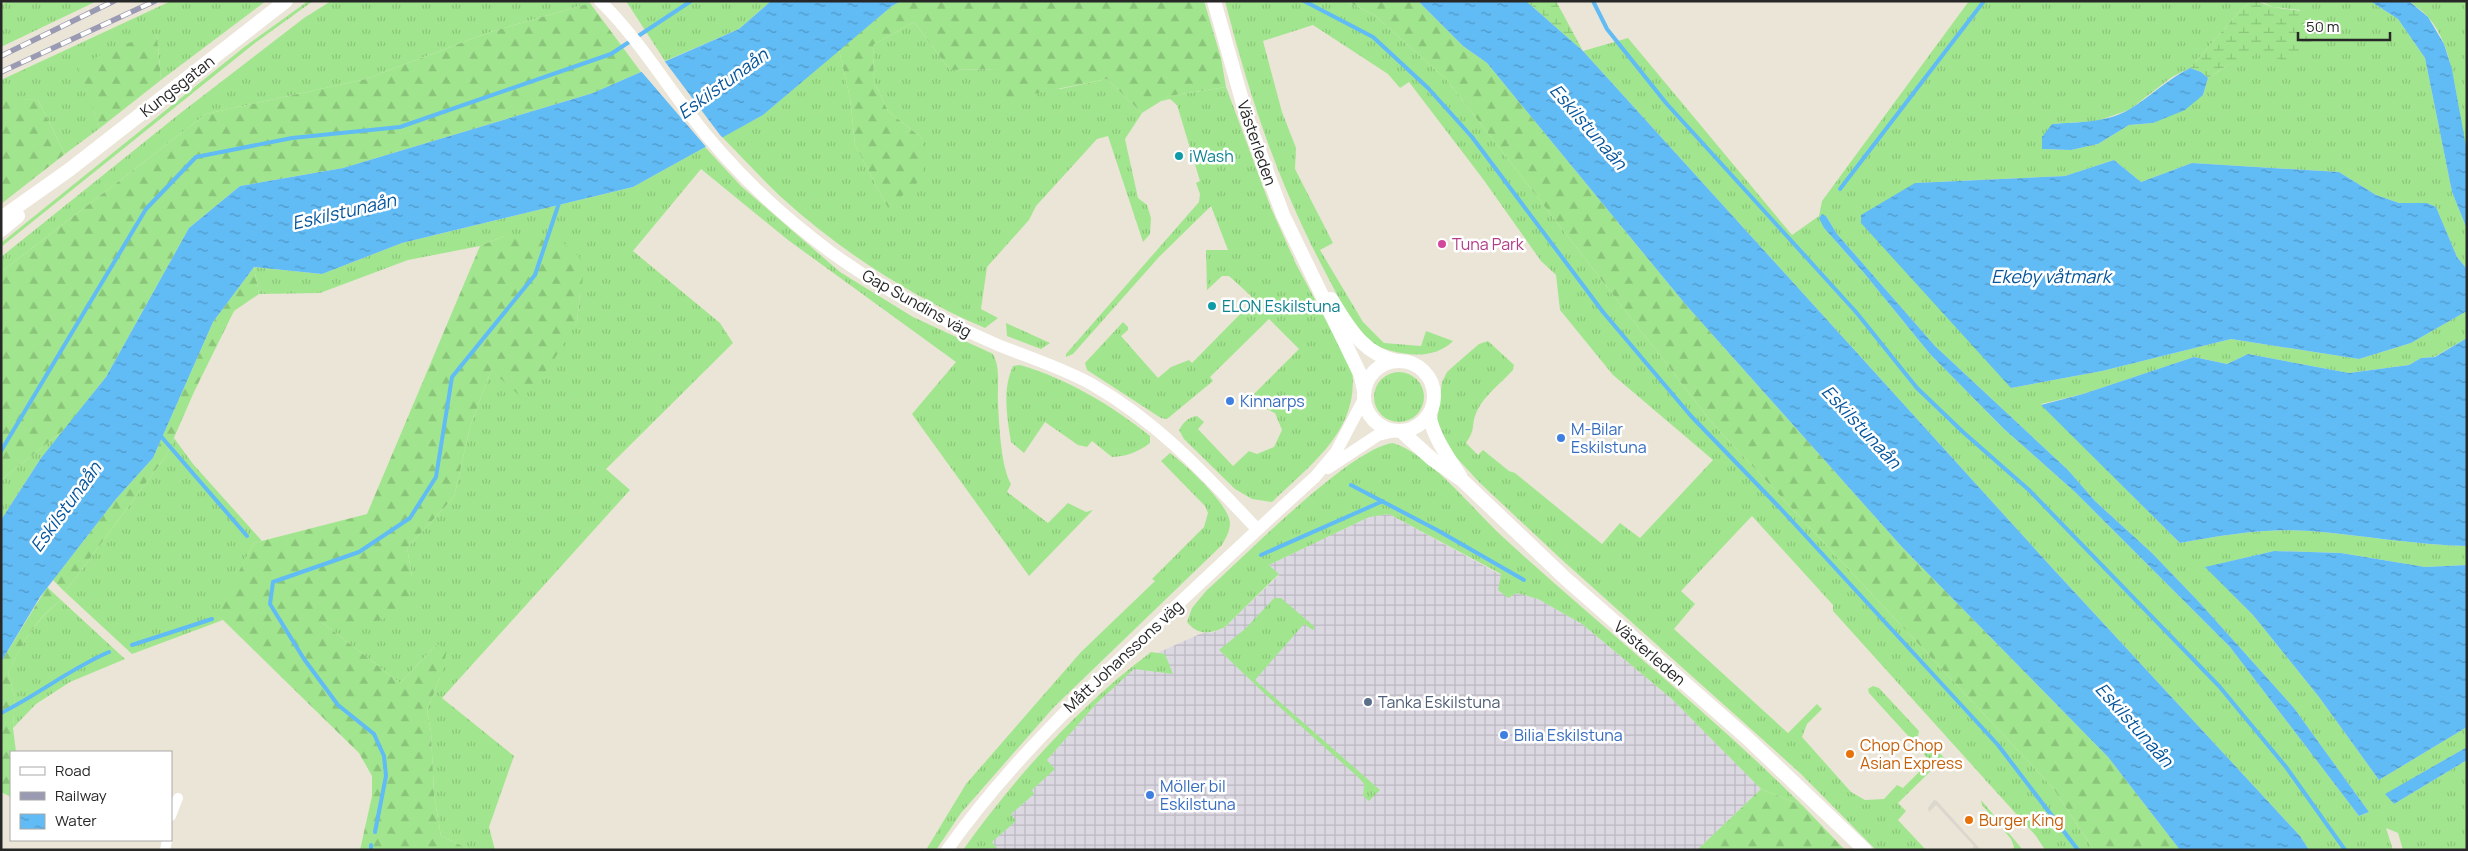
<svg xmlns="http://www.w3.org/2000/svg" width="2468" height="851" font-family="Manrope,sans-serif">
  <defs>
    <pattern id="industrial-grid" width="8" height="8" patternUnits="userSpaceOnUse" patternTransform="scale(1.25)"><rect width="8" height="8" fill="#dcd8e2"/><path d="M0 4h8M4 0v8" fill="none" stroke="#bdb9c2"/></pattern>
    <pattern id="grass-tufts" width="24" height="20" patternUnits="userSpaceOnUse" patternTransform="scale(1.25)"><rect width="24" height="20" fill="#a1e68e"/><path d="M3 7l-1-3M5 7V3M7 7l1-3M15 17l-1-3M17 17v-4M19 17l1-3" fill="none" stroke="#8bc57a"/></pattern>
    <pattern id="forest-firs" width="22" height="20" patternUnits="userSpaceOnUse" patternTransform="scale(1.25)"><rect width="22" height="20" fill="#a1e68e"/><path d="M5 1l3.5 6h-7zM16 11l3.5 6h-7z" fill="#8bc57a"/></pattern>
    <pattern id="wetland-marsh" width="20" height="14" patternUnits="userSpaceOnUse" patternTransform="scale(1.25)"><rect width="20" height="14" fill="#a1e68e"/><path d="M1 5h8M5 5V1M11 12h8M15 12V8" fill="none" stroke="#8bc57a"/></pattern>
    <pattern id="water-ripples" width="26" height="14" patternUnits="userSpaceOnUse" patternTransform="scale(1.25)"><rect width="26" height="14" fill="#61bbf5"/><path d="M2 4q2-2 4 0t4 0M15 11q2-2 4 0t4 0" fill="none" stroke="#5098c6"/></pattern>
  </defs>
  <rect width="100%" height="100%" fill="#ebe5d7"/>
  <path fill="url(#industrial-grid)" d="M1389,514l112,61 16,18 21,6 44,25 90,75 89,90 -64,61h-731l131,-147 35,-33 23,-16 47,-21 12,-1 11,-5 54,-52 -10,-10 100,-48z"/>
  <path fill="url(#grass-tufts)" fill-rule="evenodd" d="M7,1h90l-96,46v-42z
    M171,1h95l-105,79 -4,-45 -79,32 22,61 -35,26 -27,-54 -37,-1v-19z
    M308,1h5l-58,42 -254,204v-4l242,-195z
    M331,1h258l1,2 -100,29 -124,47 -160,35 -205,158v-15l177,-142 126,-97z
    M626,1h145l-32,28 -74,32z
    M1225,1h120l28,13 73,65 267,345 340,364 41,62h-49l-9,-14 -203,-225v-6l-81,-89 -71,75 14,13 -21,25 114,104 29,-29 5,5 -15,15 -5,13 49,55 14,8 19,-1 13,-14 6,3 27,-27 -9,-10 11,-6 20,21 -3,2 -8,-7 -43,42 8,8 -8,9 28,30h-50l-76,-77 -239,-214 -81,-76 -26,-28 -12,-17 -5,-16 5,-40 5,-10 10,-9 22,-19 9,-3 26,24 -1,5c-11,12 -28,25 -35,39 -8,15 -1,19 -12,34l12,12 5,-5 26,21 6,2 87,71 18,-21 20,15 73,-78 -100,-85 -53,-65 -4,-35 -15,-14 -58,-82 -74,-97 -9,6 -12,-14 -75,-49 -50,16 19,71 14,36 -1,21 38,74 -13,7 43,72 21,21 37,3 5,-15 27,10c-12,12 -28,15 -45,13 -13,-2 -28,-4 -38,-14 -22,-20 -35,-50 -49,-76 -45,-87 -72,-169 -96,-263z
    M1969,1h282l-12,11 -49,56 -18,9 -43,33 -32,11 -45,3 -10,25 29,1 27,-6 31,-19 24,-2 50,-28 5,-17 34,-22 25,-2 33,-44 -27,-3 -13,-6h110l28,18 27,39 27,134 15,37v40l-10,-12 -21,-50 -9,-4h-28l-23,-8 -37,-23 -147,-9 -51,19 -27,-22 -49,16 -150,7 96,205 91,-17 129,-32 128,20 52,-16 56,-32v27l-33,19 -13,1 -12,7 -60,8 -101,-19 -21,10 -33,-7 -111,37 -42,10 139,139c43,-8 86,-15 130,-12 53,4 104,14 157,15v19l-42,2 -84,-14 -67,-2 -68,16 47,48 66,82 60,83 88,-53v20l-81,47 8,10 73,-44v90h-64l-5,-17 -12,-5 7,22h-84l-9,-14 -245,-265 -472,-520 45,-13 164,197 27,-19 3,-15zM1820,216h6l11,18 98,112 133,124 27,31 57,52 48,50 94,105 75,104 -10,4 -129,-169 -155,-155 -71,-63 -74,-75 -66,-81 -40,-45z
    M2409,1h58v151c-11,-40 -10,-105 -40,-136 -5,-6 -12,-10 -18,-15z
    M914,22l36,48 48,-1 62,20 47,-10 35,34 -17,26 13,59 9,7 4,13 -1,16 -7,8 -35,-106 -11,3 -61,67 -7,14 -42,47 -6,42 17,9 -13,10c-73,-31 -145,-77 -204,-131 -20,-19 -39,-40 -59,-60l41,-22 76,-65 11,48 5,47 33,63 35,-69 -35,-28 -14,-29 -1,-37z
    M1226,87l45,121 25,56 56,105c8,61 -40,94 -80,133l-20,-3 -17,-10 -51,-50 -5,-9c4,-7 9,-13 18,-14l7,6 -6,7 35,37 16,-15 8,3 17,-7 8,-17 -7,-17 -17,-8 -3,2 -7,-7 51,-51 -30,-30 -59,58 3,4 -46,38 -6,-1 -74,-48 -2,-7 38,-41 5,5v3l-7,6 37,42 13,-11 18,-7 3,3 59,-60v-7l-22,-20h-7l-15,14 -1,-40h22l-17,-44 -52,51 -86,97 -7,3v-3l133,-152 1,-8 -4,-11 4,-2 -23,-76 -7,-6 -9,2 8,-5z
    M705,147l36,39 99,86 73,45 80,37c8,15 4,32 5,49 1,21 3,64 13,81l-4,8 41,31 20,-20 18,9 7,-2 -64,66 -117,-162 44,-52 -168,-122 -87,-71 -68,82 87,72 13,20 -127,126 24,21 -188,208 72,58 -25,71 6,23h-24l-30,-14 -7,-42 -3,-62 -4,-22 13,-32 -3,-34 -37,39 -77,-60h47l42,-47 -5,-28 47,-51 16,-70 21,-57 31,27 55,-75 3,-29 -76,-57 -24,10 -72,14 -88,33 -61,1 -5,-27 68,7 80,-31 231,-56z
    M1006,323l44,20 -9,6 -34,-13z
    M1020,365c48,14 91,40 130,71v7c-12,9 -22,13 -38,14l-20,-16 -5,6 -9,-2 -33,-23 -21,31 -13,-11c-4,-25 -9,-52 2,-76z
    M1374 397a25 25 0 1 1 50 0a25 25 0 1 1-50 0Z
    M64,430l-23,28 -40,62v-40z
    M174,438l19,26 69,77 -8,2 -38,73 7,4 -91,34 -67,-62 101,-136z
    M1393,443c38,12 80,67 111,95 98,90 203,172 298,267l-41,-16 -89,-90 -90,-75 -44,-25 -21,-6 -9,5 -10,-8 3,-16 -112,-60 -20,3 -100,48 10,9 -54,53c-15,7 -27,9 -38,-5l5,-14 14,-17c37,-33 144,-143 187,-148z
    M1170,453c15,11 59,51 60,70 0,8 -4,15 -8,22l-168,162 -93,106 -25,37h-10l40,-66 115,-132 74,-71 -3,-2 52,-52 4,-14 -3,-7 -44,-45z
    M1274,598h7l34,29 -2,3 -9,-6 -49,56 125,110 -11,11 -6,-5 1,-12 -5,-6 -93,-83 -47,-45 26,-21z
    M61,600l64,59 -55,23 -34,22 -23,24 2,-31 -7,-24c14,-29 27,-53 53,-73z
    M1151,652l14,2 8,20 -39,-5 -37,34 -50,57 8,9 -23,21 2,4 -23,20 5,7 -24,21 5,6 -34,2c52,-73 116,-144 188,-198z
    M1873,686l6,2 40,43 -1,5 -7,3 -42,-46 -1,-4z
    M1981,800l42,50h-11l2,-3 -3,-8 -29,-34z"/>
  <path fill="url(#forest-firs)" d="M901,1h303l17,57 5,29 -57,9 -27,17 -35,-34 -100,20 -9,-30 -48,1 -36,-48 -41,23 1,37 14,29 35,28 1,38 -36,31 -33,-63 -5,-47 -11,-48 53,-44z
    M1345,1h73l45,45 24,17 199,242 216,242 206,210 72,93h-86l-41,-62 -340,-364 -267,-345 -73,-65z
    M590,3l51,69 -48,21 -250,75 -103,18 -51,42 -83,149 -42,53 -63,50v-208l205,-158 160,-35 124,-47z
    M157,35l4,45 -61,48 -23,-61 44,-22z
    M5,98l33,2 27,54 -64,50v-105z
    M504,236l57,5 25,22 -6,30 -3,29 -27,44 -28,32 -31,-28 -21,57 -16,70 -47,51 5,28 -4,35 -38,12h-47l77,60 37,-39 10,6 -7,28 -13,32 4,22 3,62 7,42 30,14h-111l12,-54v-20l-13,-23 -136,-133 -8,-4 39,-73 113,-29 113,-268z
    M254,267l5,27 -25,17 -40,81 -28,64 -101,136 -12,-12 63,-81 37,-41 60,-136z
    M47,587l14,13c-26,19 -39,45 -53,73l7,24 -2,31 3,24h-5v45l-10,-5v-130z
    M1761,789l41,16 43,45h-148z"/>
  <path fill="url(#wetland-marsh)" d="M1526,1h30l27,50z
    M2251,1c9,0 14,4 23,6 26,6 32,-2 50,24l-21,23 -20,7c-33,-14 -48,0 -75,17l-7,-6 -11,-4 49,-56z"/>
  <path fill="#dbd7ce" d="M1934,800l3,1 44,49h-10l3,-4 -38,-41 -7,7 -1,-4z"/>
  <path fill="url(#water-ripples)" d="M771,1h130l-9,5 -129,109 -130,72 -231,56 -80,31 -68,-7 -41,55 -60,136 -37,41 -76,98 -39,65v-142l40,-62 65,-81 83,-149 51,-42 103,-18 250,-75 146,-64z
    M1418,1h108l57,50 472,520 245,265 9,14h-129l-72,-93 -206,-210 -216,-242 -199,-242 -24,-17z
    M2370,1h39l19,16 16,27 8,25 15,83v77l-15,-37 -27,-134 -27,-39z
    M2190,68l11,4 7,6 -5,17 -18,15 -32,13 -24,2 -31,19 -27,6 -29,-1v-12l10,-13c26,-2 55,-1 78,-15 21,-13 38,-30 60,-41z
    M2114,160l27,22 51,-19 147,9 37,23 23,8h28l9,4 21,50 10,12v42l-56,32 -52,16 -128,-20 -129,32 -91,17 -150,-165v-8l54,-32 150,-7z
    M1822,214l4,2 11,18 98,112 133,124 27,31 57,52 48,50 94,105 75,104 -10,4 -129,-169 -155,-155 -71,-63 -74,-75 -66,-81 -40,-45 -5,-10z
    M2467,338v208c-53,-1 -104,-11 -157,-15 -44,-3 -87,4 -130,12l-139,-138 42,-11 111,-37 33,7 21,-10 101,19 60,-8 12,-7 14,-1z
    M2274,551l67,2 84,14 42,-2v162l-88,53 -60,-83 -66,-82 -48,-48z
    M2467,747v13l-73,44 -9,-10z"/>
  <path fill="#ebe5d7" d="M663,59l57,76 4,4 -17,9 -67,-78z"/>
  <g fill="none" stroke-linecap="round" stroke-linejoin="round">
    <path stroke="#61bbf5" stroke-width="4" d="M1304,1l69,36 55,51 44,49 131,175 88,104 89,92 218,237 80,105
      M1593,1l14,28 59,74 190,209 61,76 46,44 66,58 190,196 67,81 59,83
      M1840,189l144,-188
      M159,434l88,102
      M1,451l145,-242 50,-52 96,-19 108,-11 211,-73 80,-53
      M1351,485l86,45 87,50
      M1261,555l122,-54
      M132,645l80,-26
      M1,713c37,-18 70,-45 108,-61
      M375,832l11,-56 -2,-20 -10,-22 -36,-29 -34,-46 -34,-55 3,-22 86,-30 51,-34 26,-41 16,-100 83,-102 25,-75
      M371,850v-5"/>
    <path stroke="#fff" stroke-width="10" d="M171,816l7,-18
      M165,850l2,-10"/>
    <path stroke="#fff" stroke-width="12" d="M600,1c34,33 59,73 88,111 40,53 91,102 144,141 51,37 108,67 166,92 32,13 65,23 95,40 66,38 112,89 164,144
      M1328,468l50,-33 17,-4
      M947,850c61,-86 137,-158 213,-229 52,-49 103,-97 155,-144l21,-25 28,-53"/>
    <path stroke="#fff" stroke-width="14" d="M1214,1l33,117 36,97 78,161 3,15
      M1,218l68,-48 217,-169
      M1,230l17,-14
      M1331,299c18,28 31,55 66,62
      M1364 396a35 35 0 1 1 70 0a35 35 0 1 1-70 0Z
      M1429,414c4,23 19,43 31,62
      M1401,431l31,28 30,21 104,99 180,158 119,113"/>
    <g stroke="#9a9ab3" stroke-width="5.5">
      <path id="rail" d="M1,56l113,-55
        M1,72l154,-71"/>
    </g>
    <use href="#rail" stroke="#fff" stroke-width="4" stroke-dasharray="11" stroke-linecap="butt"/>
  </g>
  <g fill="#0f9aa8" stroke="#fff" stroke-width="2">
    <circle cx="1179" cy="156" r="5"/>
    <circle cx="1212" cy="306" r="5"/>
  </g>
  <circle fill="#d1479c" stroke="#fff" stroke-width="2" cx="1442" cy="244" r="5"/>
  <g fill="#3f7fe0" stroke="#fff" stroke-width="2">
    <circle cx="1230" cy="401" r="5"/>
    <circle cx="1561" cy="438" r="5"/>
    <circle cx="1504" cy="735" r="5"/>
    <circle cx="1150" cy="795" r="5"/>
  </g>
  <circle fill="#5c6f8a" stroke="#fff" stroke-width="2" cx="1368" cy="702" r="5"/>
  <g fill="#e8710a" stroke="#fff" stroke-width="2">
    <circle cx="1850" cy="754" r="5"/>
    <circle cx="1969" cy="820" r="5"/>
  </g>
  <g text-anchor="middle" stroke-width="5" stroke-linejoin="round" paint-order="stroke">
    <g font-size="16" fill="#272727" stroke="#fff">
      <text transform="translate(177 86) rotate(-38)" y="6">Kungsgatan</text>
      <text transform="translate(1257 143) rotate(71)" y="6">Västerleden</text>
      <text transform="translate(917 303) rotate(29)" y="6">Gap Sundins väg</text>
      <text transform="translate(1650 653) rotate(41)" y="6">Västerleden</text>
      <text transform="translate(1123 656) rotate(-43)" y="6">Mått Johanssons väg</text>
    </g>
    <g font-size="16" fill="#0d838f" stroke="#fff" text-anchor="start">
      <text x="1189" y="162">iWash</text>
      <text x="1222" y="312">ELON Eskilstuna</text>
    </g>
    <g font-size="16" fill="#b23c85" stroke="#fff" text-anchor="start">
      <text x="1452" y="250">Tuna Park</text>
    </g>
    <g font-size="16" fill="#366cbe" stroke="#fff" text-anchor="start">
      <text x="1240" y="407">Kinnarps</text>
      <text x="1571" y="435">M-Bilar<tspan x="1571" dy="18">Eskilstuna</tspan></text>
      <text x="1514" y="741">Bilia Eskilstuna</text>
      <text x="1160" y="792">Möller bil<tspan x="1160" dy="18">Eskilstuna</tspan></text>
    </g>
    <g font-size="16" fill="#4e5e75" stroke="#fff" text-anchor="start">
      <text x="1378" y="708">Tanka Eskilstuna</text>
    </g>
    <g font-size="16" fill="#c56008" stroke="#fff" text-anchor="start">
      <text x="1860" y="751">Chop Chop<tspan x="1860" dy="18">Asian Express</tspan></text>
      <text x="1979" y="826">Burger King</text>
    </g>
    <g font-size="18" font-style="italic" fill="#05559c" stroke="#fff">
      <text transform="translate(723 84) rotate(-36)" y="6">Eskilstunaån</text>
      <text transform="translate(1588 127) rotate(49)" y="6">Eskilstunaån</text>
      <text transform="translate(344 212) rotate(-13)" y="6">Eskilstunaån</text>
      <text x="2051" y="283">Ekeby våtmark</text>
      <text transform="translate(1861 427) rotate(47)" y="6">Eskilstunaån</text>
      <text transform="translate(66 507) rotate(-54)" y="6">Eskilstunaån</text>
      <text transform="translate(2134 725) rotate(48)" y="6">Eskilstunaån</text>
    </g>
  </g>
  <rect width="2468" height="851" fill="none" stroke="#272727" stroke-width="5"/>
  <rect x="10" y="751" width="162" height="90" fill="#ffffff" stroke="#a9a9a9"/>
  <rect x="20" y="767" width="25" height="8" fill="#ffffff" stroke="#a9a9a9"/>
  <text x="55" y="776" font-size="15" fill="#272727">Road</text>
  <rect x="20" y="792" width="25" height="8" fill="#9a9ab3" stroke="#a9a9a9"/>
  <text x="55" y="801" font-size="15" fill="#272727">Railway</text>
  <rect x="20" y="814" width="25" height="15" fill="url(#water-ripples)" stroke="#a9a9a9"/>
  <text x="55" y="826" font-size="15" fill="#272727">Water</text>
  <path d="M2298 32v8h92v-8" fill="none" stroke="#272727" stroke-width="2.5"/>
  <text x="2306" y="32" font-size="15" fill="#272727" stroke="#ffffff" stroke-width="4" paint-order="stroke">50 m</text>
</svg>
